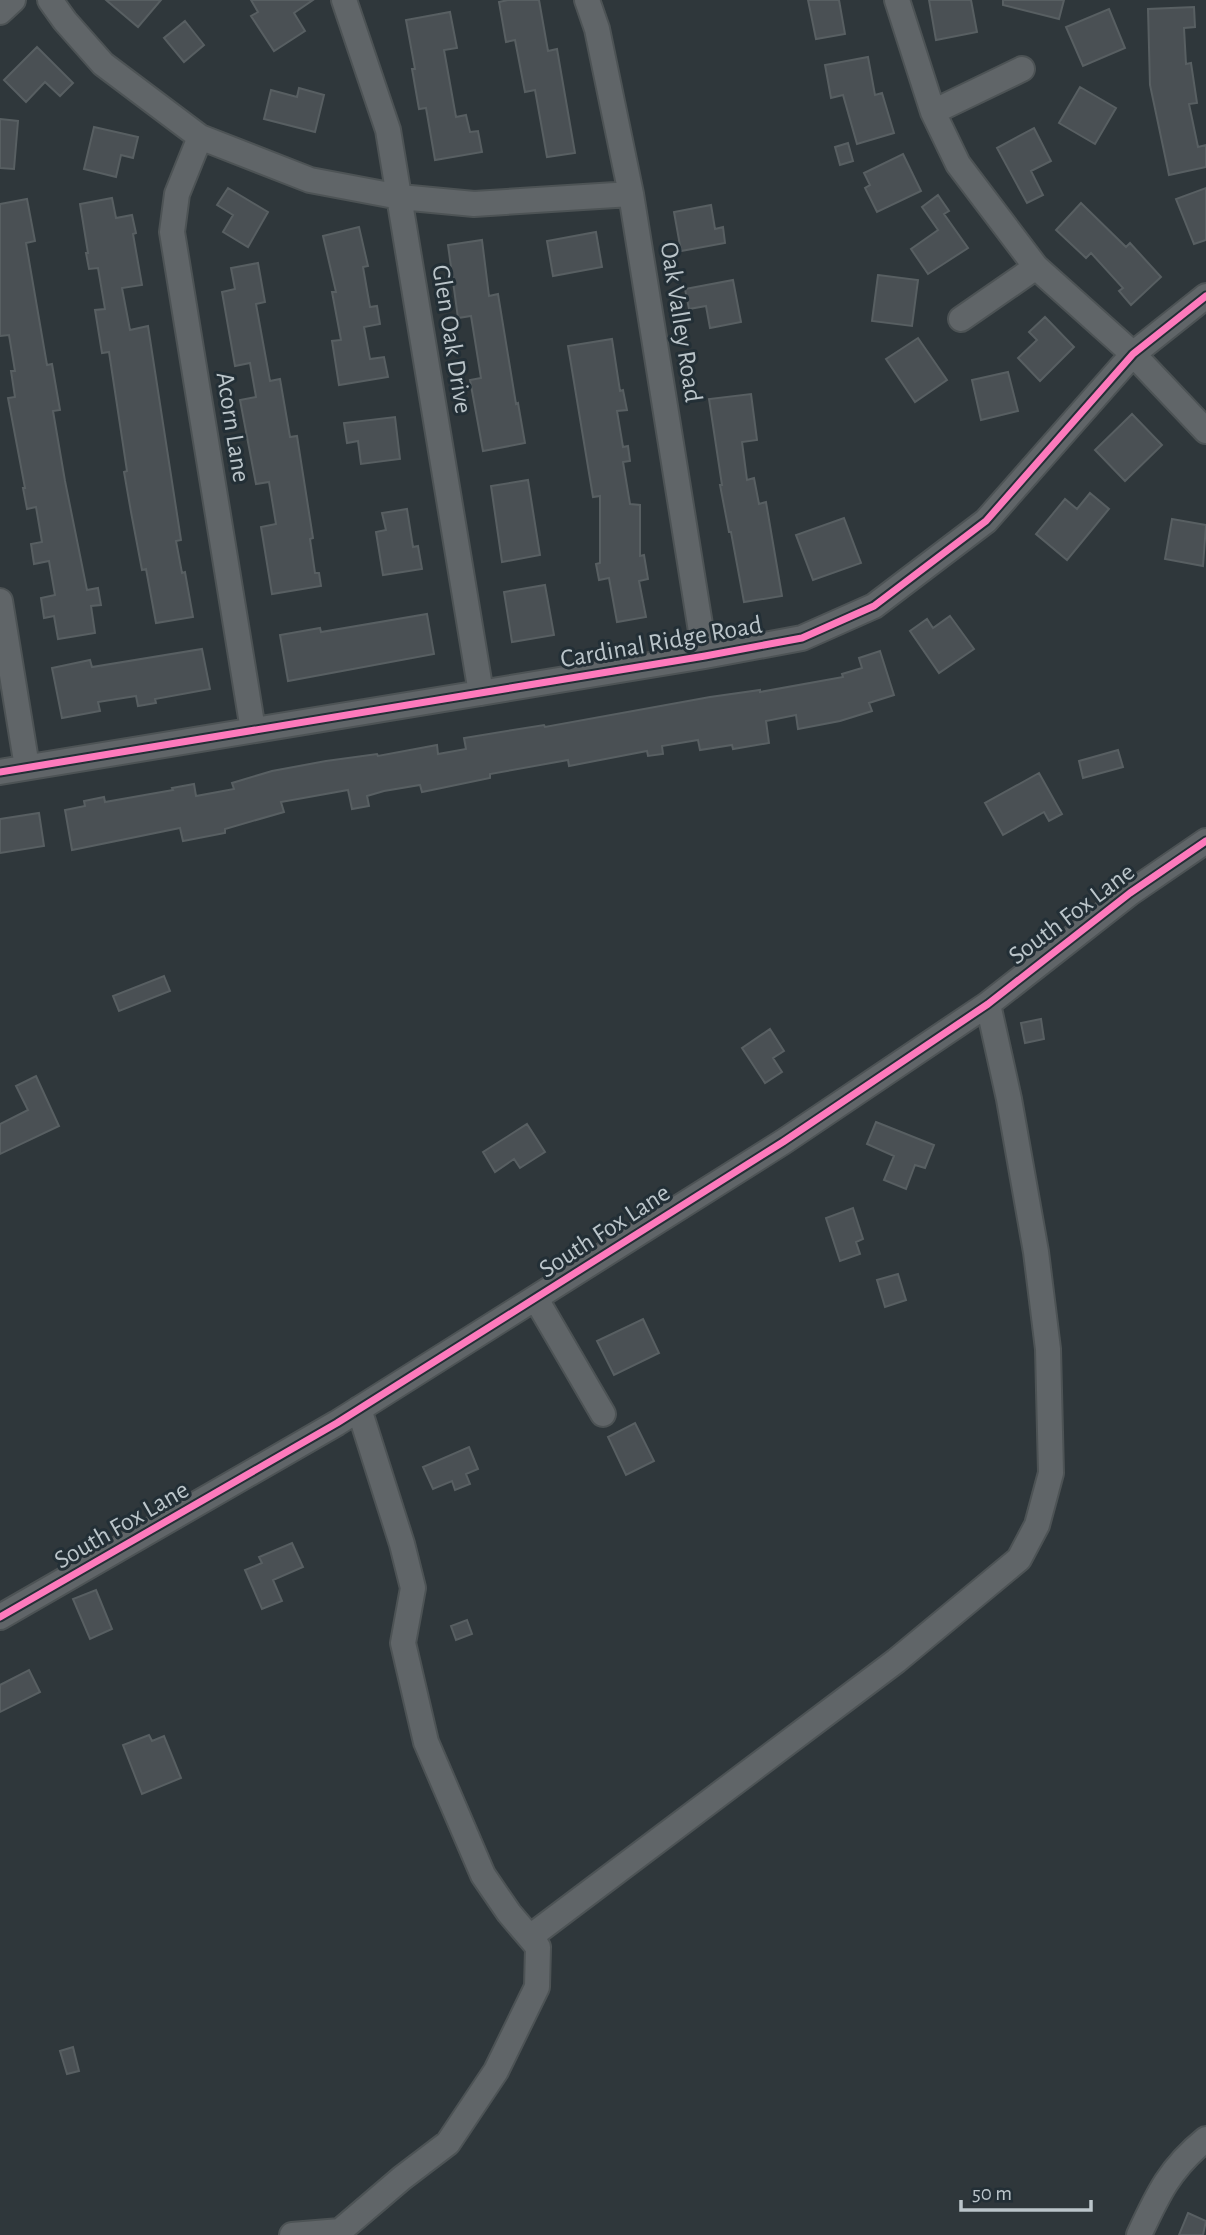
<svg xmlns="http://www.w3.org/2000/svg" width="1206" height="2235" font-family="'Alegreya Sans',sans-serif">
  <rect width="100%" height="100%" fill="#2f373b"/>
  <path fill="#4a5054" stroke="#585f62" stroke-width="2" d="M106,0h55l-23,27z
    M251,0h62l-19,13 11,18 -31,20 -23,-35 7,-4z
    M508,0h31l9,51 9,-2 18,104 -28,4 -12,-67 -10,2 -10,-52 -9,2 -7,-40z
    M808,0h31l6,34 -29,5z
    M929,0h42l6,32 -41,8z
    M1003,0h61l-5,19 -56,-14z
    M1194,7l1,20 -11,1 2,36 5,-1 6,40 -8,1 9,43 8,-2v22l-37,8 -19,-90 -2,-76z
    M1109,9l16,39 -42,18 -17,-39z
    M450,12l7,36 -13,2 12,67 10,-2 4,17 8,-1 4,21 -47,8 -9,-52 -7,1 -7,-40h3l-9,-49z
    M185,21l19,24 -20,17 -20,-24z
    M37,47l36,36 -13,13 -15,-14 -19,20 -22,-22z
    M868,57l7,38 7,-2 12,40 -37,11 -14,-49 -12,3 -6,-33z
    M1080,87l36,21 -21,36 -36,-21z
    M299,88l25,7 -9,37 -51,-13 7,-29 26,7z
    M0,119l18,2 -4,48 -14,-1z
    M94,127l44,10 -5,21 -12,-3 -5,22 -32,-8z
    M1034,128l17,33 -20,10 12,24 -16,8 -30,-55z
    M848,143l5,18 -13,4 -5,-18z
    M903,154l18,37 -44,21 -12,-24 5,-3 -6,-12z
    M228,188l40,24 -20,35 -25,-15 10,-17 -16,-10z
    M1206,188v52l-12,4 -18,-45z
    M938,195l11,16 -5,3 24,34 -40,26 -17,-25 27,-19 -16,-23z
    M112,198l4,20 16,-3 4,18 -3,1 9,51 -20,3 8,42 18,-4 33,214 -5,1 6,32 3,-1 8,45 -37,6 -10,-54 -4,1 -11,-58 -7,-40 3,-1 -18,-119 -7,1 -7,-43 10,-1 -7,-41 -9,1 -3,-16h2l-8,-49z
    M27,199l8,42 -9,2 21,122 5,-1 8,46 -7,1 12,70 22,109 11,-2 3,17 -10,1 4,27 -37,6 -4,-23 -10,2 -3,-20 14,-3 -6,-34 -15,3 -3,-20 11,-2 -6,-35 -9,2 -4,-21h2l-17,-90 7,-1 -4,-26h4l-6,-36 -9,1v-132z
    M1081,203l45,44 4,-4 31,34 -30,28 -12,-14 4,-3 -32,-35 -5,5 -30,-28z
    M711,205l4,24 8,-2 2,16 -44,8 -7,-39z
    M359,227l9,39 -5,1 7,40 7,-1 3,18 -16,3 6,32 14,-2 4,20 -49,8 -7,-44 9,-1 -9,-48h4l-13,-56z
    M596,232l6,35 -49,9 -6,-35z
    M482,240l7,56 9,-2 18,110 2,-1 7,40 -42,8 -13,-71 11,-2 -10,-62 -13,2 -10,-73z
    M258,263l7,39 -9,2 14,77 10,-2 10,58 7,-1 16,102 -3,1 5,34h4l2,13 -49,8 -11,-67 15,-3 -7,-42 -13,2 -16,-84 16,-3 -6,-34 -15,3 -13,-74 13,-3 -4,-21z
    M878,275l40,5 -6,46 -40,-5z
    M733,280l8,42 -31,6 -4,-22 -17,3 -4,-20z
    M1045,317l29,30 -34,34 -22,-23 19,-18 -8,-8z
    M918,338l29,42 -32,22 -29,-43z
    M612,339l8,52 3,-1 4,20 -10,1 6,36 5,-1 2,15 -7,1 7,42 10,1v51l4,-1 4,24 -9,2 7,36 -29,5 -8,-44 -10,2 -3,-16 4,-1v-67l-7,1 -25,-151z
    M1008,372l10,39 -37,9 -9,-40z
    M751,394l6,46 -15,2 5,38 7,-2 5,26 7,-2 16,94 -38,6 -13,-70h-2l-9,-47h2l-13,-86z
    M1132,414l30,31 -37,36 -30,-31z
    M395,417l5,42 -39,5 -3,-23 -11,2 -3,-20z
    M528,480l12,75 -38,7 -11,-76z
    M1090,493l19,16 -42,51 -31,-26 29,-35 12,10z
    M407,509l6,38 5,-1 4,23 -39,6 -7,-43 10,-2 -4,-17z
    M844,518l17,45 -48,17 -17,-45z
    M1172,519l34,6 -3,41 -38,-7z
    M545,585l9,50 -42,7 -8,-50z
    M427,614l7,40 -146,27 -8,-46 40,-7 1,4z
    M950,616l24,33 -35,24 -29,-42 17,-12 6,9z
    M202,649l8,40 -55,10 1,4 -18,3 -2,-10 -38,6 2,9 -38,7 -10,-50 38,-8 2,7z
    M880,651l14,44 -25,8 3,8 -32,10 -42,8 -2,-14 -30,6 3,22 -36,6 -1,-4 -32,5 -2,-10 -36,6 1,8 -15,2 -1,-5 -78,15 -1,-6 -78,14v4l-68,14 -2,-7 -36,6 -17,5 2,10 -17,3 -4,-19 -67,12 3,10 -59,17v4l-42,8 -3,-13 -108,22 -7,-40 20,-4 -1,-5 20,-4 1,5 68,-12 -1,-2 22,-4 2,12 38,-7 -2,-6 40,-12 54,-10 51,-7 1,2 59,-11 1,9 28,-5 -2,-11 80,-13 1,2 165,-30 50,-7v2l83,-15 -1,-3 20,-6 -3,-10z
    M1118,750l5,17 -40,11 -4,-17z
    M1039,773l23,41 -13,7 -5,-9 -41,23 -18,-32z
    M39,813l5,33 -44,7v-34z
    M164,976l6,15 -51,20 -6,-15z
    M1041,1019l3,20 -19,4 -4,-20z
    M770,1029l14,22 -11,7 9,14 -17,11 -23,-35z
    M36,1076l23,50 -59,28v-30l28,-14 -12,-24z
    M876,1122l58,23 -9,23 -10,-3 -9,24 -22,-9 10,-24 -27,-12z
    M527,1124l18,28 -25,16 -6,-9 -19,13 -12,-20z
    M853,1208l10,31 -7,3 4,12 -20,7 -14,-43z
    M898,1274l8,26 -21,7 -8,-27z
    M643,1319l16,34 -45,22 -17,-34z
    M635,1423l19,38 -28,14 -18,-38z
    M469,1447l9,22 -12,5 4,10 -15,6 -3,-9 -19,8 -10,-22z
    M292,1543l11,24 -30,13 9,21 -20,8 -17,-39 17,-7 -3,-6z
    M96,1590l16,39 -22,10 -17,-40z
    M467,1620l5,14 -16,6 -5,-14z
    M29,1670l11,22 -40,20v-27z
    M149,1735l3,6 12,-5 17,42 -39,16 -19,-49z
    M73,2047l6,24 -12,3 -7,-23z
    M1188,2213l18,8 -3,14h-24z"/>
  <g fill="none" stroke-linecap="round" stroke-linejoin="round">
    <g stroke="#4d5355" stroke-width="28">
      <path id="minor" d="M50,0l15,21 38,43 97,73 110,43 90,17 74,7 157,-10
        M344,0l44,130 93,563
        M587,0l10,29 34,165 74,462
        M897,0l36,112 25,52 78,103 97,87 73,77
        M0,12l13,-12
        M933,112l89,-43
        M200,137l-23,57 -5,38 81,498
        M961,319l75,-52
        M0,601l27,166
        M0,772l705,-116 97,-18 72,-32 112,-85 147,-167 73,-58
        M536,1299l67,115
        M0,1617l337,-194 446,-281 205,-138 142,-111 76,-52
        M530,1937l366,-276 123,-102 18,-34 14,-52 -3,-124 -12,-97 -27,-153 -21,-95
        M292,2235l48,-4 62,-53 46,-35 48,-72 41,-84 1,-40 -29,-34 -26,-38 -57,-133 -23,-99 10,-55 -11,-44 -43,-135
        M1139,2235c19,-41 31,-67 67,-96"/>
    </g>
    <use href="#minor" stroke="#606568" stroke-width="24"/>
    <g stroke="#232f36" stroke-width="11">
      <path id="cycleway" d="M0,772l705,-116 97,-18 72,-32 112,-85 147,-167 73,-58
        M0,1617l337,-194 446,-281 205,-138 142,-111 76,-52"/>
    </g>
    <use href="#cycleway" stroke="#fd7abc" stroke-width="7"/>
  </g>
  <g text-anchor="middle" stroke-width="6" stroke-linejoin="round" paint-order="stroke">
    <g font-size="26" fill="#bbc5ca" stroke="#232f36">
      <text transform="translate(682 322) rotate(81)" y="9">Oak Valley Road</text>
      <text transform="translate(453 339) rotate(81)" y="9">Glen Oak Drive</text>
      <text transform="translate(234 427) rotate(81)" y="9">Acorn Lane</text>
      <text transform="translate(661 641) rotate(-10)" y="9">Cardinal Ridge Road</text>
      <text transform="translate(1071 913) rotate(-37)" y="9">South Fox Lane</text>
      <text transform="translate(604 1230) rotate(-33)" y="9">South Fox Lane</text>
      <text transform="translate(121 1524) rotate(-30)" y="9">South Fox Lane</text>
    </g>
  </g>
  <path d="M961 2200v10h130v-10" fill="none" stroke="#bbc5ca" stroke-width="3.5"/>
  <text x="972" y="2200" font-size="21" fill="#bbc5ca" stroke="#232f36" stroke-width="5" paint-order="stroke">50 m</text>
</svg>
